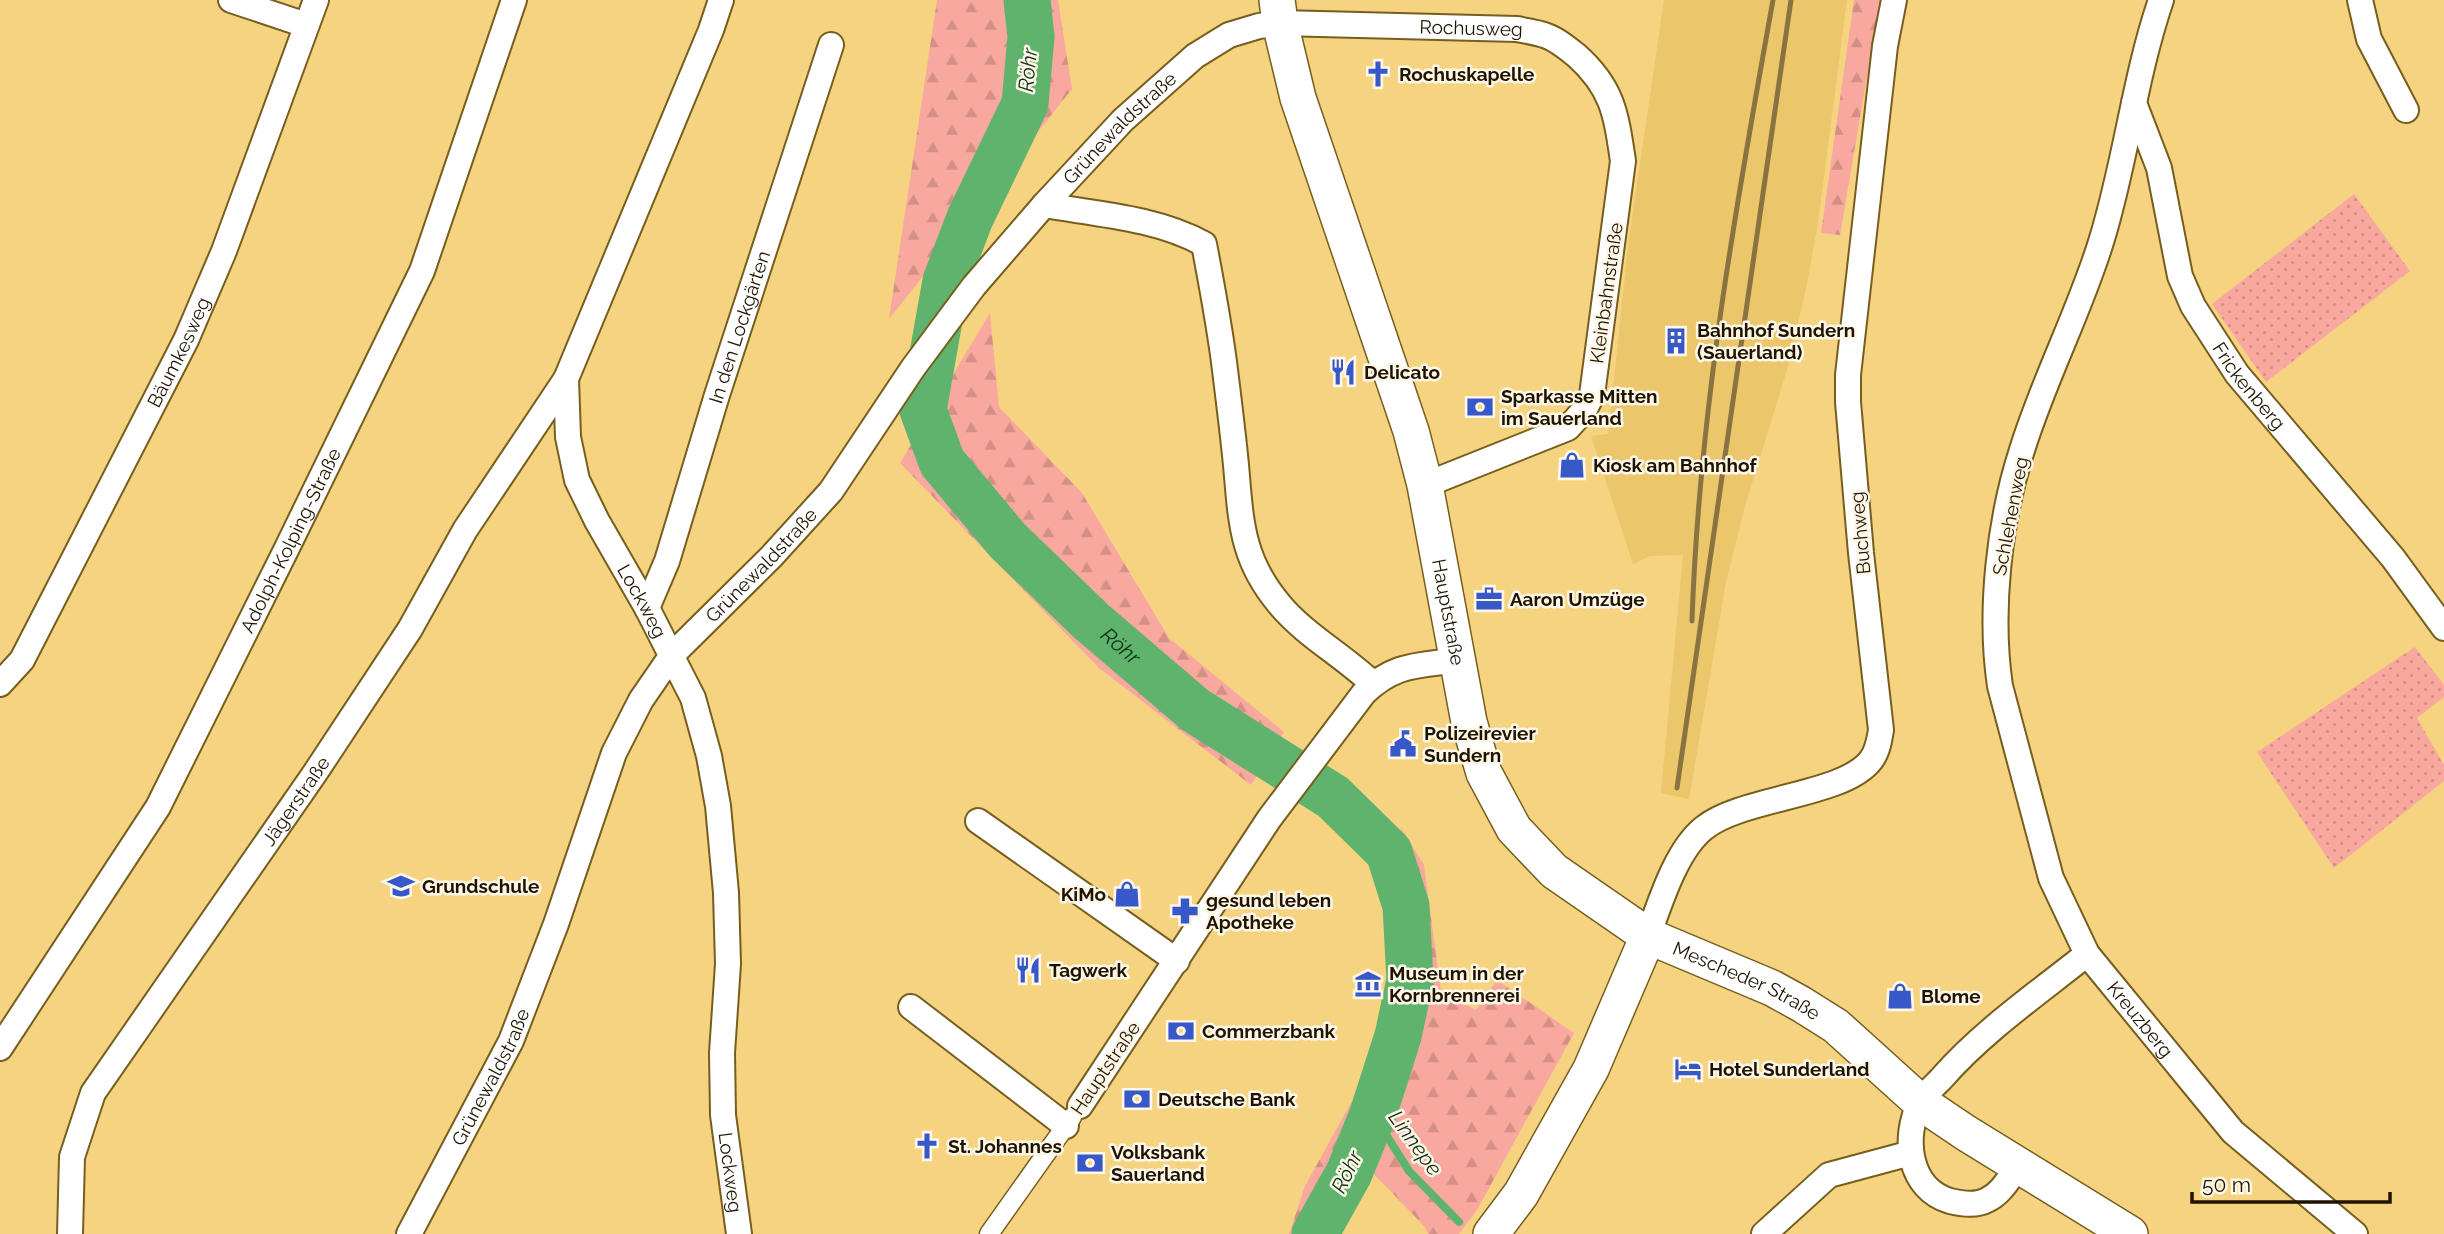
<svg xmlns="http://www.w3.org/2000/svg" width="2444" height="1234" font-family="Raleway,sans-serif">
  <defs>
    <pattern id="grass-dots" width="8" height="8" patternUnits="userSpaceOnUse" patternTransform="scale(1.75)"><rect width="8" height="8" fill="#f8a89e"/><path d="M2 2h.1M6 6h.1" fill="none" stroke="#d49086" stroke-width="1.8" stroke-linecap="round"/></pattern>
    <pattern id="forest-firs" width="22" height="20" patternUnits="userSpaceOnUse" patternTransform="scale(1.75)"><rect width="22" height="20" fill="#f8a89e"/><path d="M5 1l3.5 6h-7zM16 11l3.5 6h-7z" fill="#d49086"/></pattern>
  </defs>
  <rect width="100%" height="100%" fill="#f5d381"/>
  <path fill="#ebc66b" d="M1664,0h183l-29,223 -12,66 -19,81 -42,136 -19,76 -37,217 -28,-6 22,-238 -33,1 -17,8 -42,-128 17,-2 21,-195z"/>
  <path fill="url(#grass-dots)" d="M2354,194l56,77 -144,111 -54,-78z
    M2415,647l29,38v12l-27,21 27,47v16l-110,87 -77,-116z"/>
  <path fill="url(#forest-firs)" d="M937,0h121l14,89 -183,230z
    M1854,0h26l-40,235 -19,-2z
    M990,313l9,94 83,86 87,145 115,94 -33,53 -152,-117 -199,-205z
    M1401,828l23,37 17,127 35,18 21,-30 77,53 -97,177 -18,24h-31l-3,-7 -52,-54 -15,-1 -44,62h-25l16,-48 79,-143 7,-107z"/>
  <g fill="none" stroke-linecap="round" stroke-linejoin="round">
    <path stroke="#5fb36c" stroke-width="8" d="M1373,1114l36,57 50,51"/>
    <path stroke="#5fb36c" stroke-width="47" id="s1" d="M1027,0l4,37 -6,67 -55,114 -24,63 -23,129 19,52 66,79 83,80 104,89 138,87 56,55 17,54 4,74 -12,56 -25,78 -24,59 -34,61"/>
    <g stroke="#765e1e" stroke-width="21">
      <path id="pedestrian" d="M989,1234l83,-117"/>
    </g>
    <g stroke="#765e1e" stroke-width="28">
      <g id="minor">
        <path d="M231,0l75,25"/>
        <path id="s2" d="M721,0l-10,30 -145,349 2,58 9,43 20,41 50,87 46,90 16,58 9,50 8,87 2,71 -6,89 1,62 16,119"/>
        <path id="s3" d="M2161,0c-27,79 -35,162 -60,242 -22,71 -57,137 -79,208 -23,71 -33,162 -22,236l51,192 36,76 146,178 122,102"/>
        <path d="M2360,0l9,39 37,71"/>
        <path id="s4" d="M2134,103l25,65 21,108 13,30 44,68 156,184 51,70"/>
        <path d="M1044,205c53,9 113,13 160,39 8,42 16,84 21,126 4,32 8,64 11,95 5,56 5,94 44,140 26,31 64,51 93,79"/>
        <path id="s5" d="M647,608l20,-47 50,-166 114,-350"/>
        <path id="s6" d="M0,684l22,-24 164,-320 38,-89 92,-251"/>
        <path d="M978,821l199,140"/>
        <path d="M1648,936c12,-33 28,-86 56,-108 38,-31 140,-32 167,-68 7,-9 8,-19 10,-30l-20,-177 -13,-151v-27l37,-329 9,-46"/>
        <path d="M911,1007l155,119"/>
        <path id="s7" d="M0,1048l158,-241 128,-257 136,-279 92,-271"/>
        <path d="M1080,1106l189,-287 95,-126c31,-30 54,-27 94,-33"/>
        <path d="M2019,1165c-10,13 -17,28 -32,35 -11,6 -25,4 -37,1 -41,-12 -48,-63 -30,-98 5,-9 14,-17 21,-24 42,-48 96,-85 146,-125"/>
        <path id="s8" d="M70,1234l2,-77 21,-64 222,-320 95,-144 55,-99 101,-151"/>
        <path id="s9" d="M409,1234l102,-193 45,-117 58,-171 27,-53 31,-45 99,-98 60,-66 82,-123 61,-82 70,-81 79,-85 72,-64 34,-21 30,-9 21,-3 237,6c9,2 18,3 27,6 11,3 23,13 32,20 37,33 40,59 47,106l-31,234 -7,14 -17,19 -143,57"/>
        <path d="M1764,1234l65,-59 82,-22"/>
      </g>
    </g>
    <g stroke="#765e1e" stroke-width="38">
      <g id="secondary">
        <path id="s10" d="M1277,0l3,23 18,75 113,333 14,54 44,237 15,51 30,56 40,42 94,65 124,52 29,16 35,22 84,76 46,31 164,101"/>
        <path d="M1491,1234l30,-40 70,-125 57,-133"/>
      </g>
    </g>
    <use href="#pedestrian" stroke="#fff" stroke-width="18"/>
    <use href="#minor" stroke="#fff" stroke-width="24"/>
    <use href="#secondary" stroke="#fff" stroke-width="35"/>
    <path stroke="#897340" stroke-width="5" d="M1692,621c7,-209 44,-416 81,-621
      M1677,788l114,-788"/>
  </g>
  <defs>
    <g id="church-bare" transform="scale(2.1)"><path d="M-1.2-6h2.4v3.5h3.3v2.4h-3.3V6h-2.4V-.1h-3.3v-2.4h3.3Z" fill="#3758c9" stroke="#fef7e8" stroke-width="2.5" paint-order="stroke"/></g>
    <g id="building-bare" transform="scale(2.1)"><path d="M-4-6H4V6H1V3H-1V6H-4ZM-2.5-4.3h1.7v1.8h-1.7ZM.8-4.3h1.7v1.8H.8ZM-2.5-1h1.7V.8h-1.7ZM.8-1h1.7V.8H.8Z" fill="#3758c9" stroke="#fef7e8" stroke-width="2.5" paint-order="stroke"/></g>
    <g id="restaurant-bare" transform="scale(2.1)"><path d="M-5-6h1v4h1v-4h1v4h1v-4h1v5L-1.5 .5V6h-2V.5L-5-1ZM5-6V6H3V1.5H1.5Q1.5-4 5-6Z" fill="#3758c9" stroke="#fef7e8" stroke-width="2.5" paint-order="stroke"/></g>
    <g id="bank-bare" transform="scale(2.1)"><path d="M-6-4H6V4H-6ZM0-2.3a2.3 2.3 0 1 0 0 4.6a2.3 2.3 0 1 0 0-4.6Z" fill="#3758c9" stroke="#fef7e8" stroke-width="2.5" paint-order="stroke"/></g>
    <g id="shop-bare" transform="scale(2.1)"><path d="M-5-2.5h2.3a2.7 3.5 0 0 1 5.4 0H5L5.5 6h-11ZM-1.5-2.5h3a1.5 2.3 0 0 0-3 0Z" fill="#3758c9" stroke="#fef7e8" stroke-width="2.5" paint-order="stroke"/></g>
    <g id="office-bare" transform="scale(2.1)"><path d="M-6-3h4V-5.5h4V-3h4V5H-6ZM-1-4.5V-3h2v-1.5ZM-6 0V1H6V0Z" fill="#3758c9" stroke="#fef7e8" stroke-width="2.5" paint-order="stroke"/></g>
    <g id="civic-bare" transform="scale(2.1)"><path d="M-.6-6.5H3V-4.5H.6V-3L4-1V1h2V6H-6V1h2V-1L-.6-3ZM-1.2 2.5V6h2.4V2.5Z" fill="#3758c9" stroke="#fef7e8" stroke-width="2.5" paint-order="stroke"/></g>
    <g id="school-bare" transform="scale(2.1)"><path d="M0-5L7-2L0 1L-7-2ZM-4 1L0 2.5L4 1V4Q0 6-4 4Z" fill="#3758c9" stroke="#fef7e8" stroke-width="2.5" paint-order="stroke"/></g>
    <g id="pharmacy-bare" transform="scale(2.1)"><path d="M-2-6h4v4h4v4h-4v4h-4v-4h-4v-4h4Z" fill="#3758c9" stroke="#fef7e8" stroke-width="2.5" paint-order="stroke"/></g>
    <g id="museum-bare" transform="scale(2.1)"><path d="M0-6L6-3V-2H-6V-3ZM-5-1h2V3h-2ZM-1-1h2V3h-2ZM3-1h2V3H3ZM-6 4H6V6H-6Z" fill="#3758c9" stroke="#fef7e8" stroke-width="2.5" paint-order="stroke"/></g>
    <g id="hotel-bare" transform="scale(2.1)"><path d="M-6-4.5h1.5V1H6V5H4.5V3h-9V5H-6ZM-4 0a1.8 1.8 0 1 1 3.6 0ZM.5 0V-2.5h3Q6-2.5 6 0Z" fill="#3758c9" stroke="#fef7e8" stroke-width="2.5" paint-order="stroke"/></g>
  </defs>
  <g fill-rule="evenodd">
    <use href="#church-bare" x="1378" y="74"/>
    <use href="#building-bare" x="1676" y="341"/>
    <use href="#restaurant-bare" x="1343" y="372"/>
    <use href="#bank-bare" x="1480" y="407"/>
    <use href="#shop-bare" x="1572" y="465"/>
    <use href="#office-bare" x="1489" y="599"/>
    <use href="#civic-bare" x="1403" y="744"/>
    <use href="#school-bare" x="401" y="886"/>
    <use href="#shop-bare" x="1127" y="894"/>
    <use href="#pharmacy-bare" x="1185" y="911"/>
    <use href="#restaurant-bare" x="1028" y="970"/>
    <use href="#museum-bare" x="1368" y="984"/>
    <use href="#shop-bare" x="1900" y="996"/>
    <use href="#bank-bare" x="1181" y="1031"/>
    <use href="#hotel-bare" x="1688" y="1069"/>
    <use href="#bank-bare" x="1137" y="1099"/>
    <use href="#church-bare" x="927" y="1146"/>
    <use href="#bank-bare" x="1090" y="1163"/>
  </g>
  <g text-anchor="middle" stroke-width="5" stroke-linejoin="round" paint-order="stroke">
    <g font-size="19" fill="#1e1400" stroke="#fef7e8">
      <text dy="7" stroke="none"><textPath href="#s9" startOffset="1720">Rochusweg</textPath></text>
      <text dy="7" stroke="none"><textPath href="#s9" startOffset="1332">Grünewaldstraße</textPath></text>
      <text transform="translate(1606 293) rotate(-82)" y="7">Kleinbahnstraße</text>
      <text dy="7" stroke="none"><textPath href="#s5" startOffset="296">In den Lockgärten</textPath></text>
      <text dy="7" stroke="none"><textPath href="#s6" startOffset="378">Bäumkesweg</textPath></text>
      <text dy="7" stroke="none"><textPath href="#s4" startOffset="310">Frickenberg</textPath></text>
      <text transform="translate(2010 516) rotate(-79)" y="7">Schlehenweg</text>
      <text transform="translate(1860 533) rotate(-95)" y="7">Buchweg</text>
      <text dy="7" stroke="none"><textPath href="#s7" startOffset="586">Adolph-Kolping-Straße</textPath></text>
      <text dy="7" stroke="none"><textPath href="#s9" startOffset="765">Grünewaldstraße</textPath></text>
      <text dy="7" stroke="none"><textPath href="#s2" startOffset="649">Lockweg</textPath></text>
      <text dy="7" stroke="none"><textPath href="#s10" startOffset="637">Hauptstraße</textPath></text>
      <text dy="7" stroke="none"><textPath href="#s8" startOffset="500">Jägerstraße</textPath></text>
      <text dy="7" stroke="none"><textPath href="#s10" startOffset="1146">Mescheder Straße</textPath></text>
      <text dy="7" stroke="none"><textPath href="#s3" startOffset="1078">Kreuzberg</textPath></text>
      <text transform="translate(1105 1068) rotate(-56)" y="7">Hauptstraße</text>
      <text dy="7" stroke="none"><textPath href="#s9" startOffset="177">Grünewaldstraße</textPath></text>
      <text dy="7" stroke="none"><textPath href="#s2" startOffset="1237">Lockweg</textPath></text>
    </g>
    <g font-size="19" font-weight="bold" fill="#1e1400" stroke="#fef7e8" text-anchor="start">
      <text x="1399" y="81">Rochuskapelle</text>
      <text x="1697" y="337">Bahnhof Sundern<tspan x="1697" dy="22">(Sauerland)</tspan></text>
      <text x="1364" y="379">Delicato</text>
      <text x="1501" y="403">Sparkasse Mitten<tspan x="1501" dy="22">im Sauerland</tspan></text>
      <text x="1593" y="472">Kiosk am Bahnhof</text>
      <text x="1510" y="606">Aaron Umzüge</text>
      <text x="1424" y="740">Polizeirevier<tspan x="1424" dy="22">Sundern</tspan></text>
      <text x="422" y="893">Grundschule</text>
      <text x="1106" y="901" text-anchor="end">KiMo</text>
      <text x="1206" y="907">gesund leben<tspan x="1206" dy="22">Apotheke</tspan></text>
      <text x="1049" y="977">Tagwerk</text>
      <text x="1389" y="980">Museum in der<tspan x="1389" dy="22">Kornbrennerei</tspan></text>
      <text x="1921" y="1003">Blome</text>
      <text x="1202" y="1038">Commerzbank</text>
      <text x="1709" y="1076">Hotel Sunderland</text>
      <text x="1158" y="1106">Deutsche Bank</text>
      <text x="948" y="1153">St. Johannes</text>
      <text x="1111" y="1159">Volksbank<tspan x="1111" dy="22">Sauerland</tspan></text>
    </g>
    <g font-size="21" font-style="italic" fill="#113317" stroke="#fef7e8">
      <text transform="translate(1028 70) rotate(-84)" y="7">Röhr</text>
      <text dy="7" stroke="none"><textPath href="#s1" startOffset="742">Röhr</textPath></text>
      <text transform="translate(1415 1143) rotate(54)" y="7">Linnepe</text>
      <text transform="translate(1347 1172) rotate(-64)" y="7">Röhr</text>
    </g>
  </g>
  <path d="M2192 1192v10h198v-10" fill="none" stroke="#1e1400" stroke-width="3.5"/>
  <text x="2202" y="1192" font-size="21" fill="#1e1400" stroke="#fef7e8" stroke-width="5" paint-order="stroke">50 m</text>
</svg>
